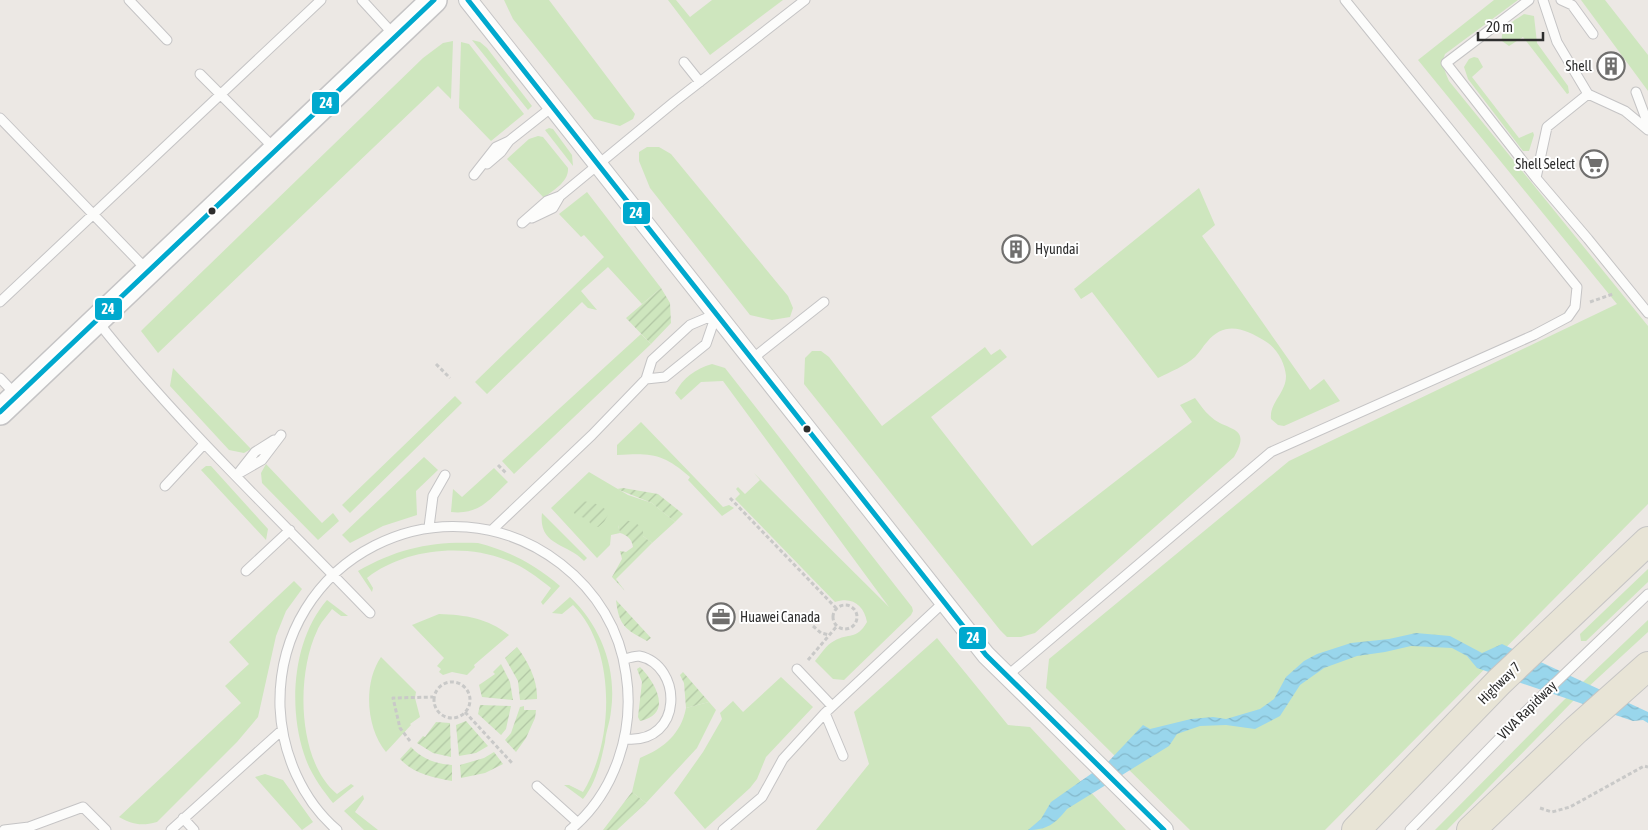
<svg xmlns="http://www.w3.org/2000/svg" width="1648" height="830" font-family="'Asap Condensed',sans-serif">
  <defs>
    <pattern id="garden-furrows" width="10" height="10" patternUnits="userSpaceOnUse" patternTransform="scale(1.25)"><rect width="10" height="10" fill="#cee6be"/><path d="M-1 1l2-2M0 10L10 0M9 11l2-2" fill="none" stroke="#b1c6a4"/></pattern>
    <pattern id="water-waves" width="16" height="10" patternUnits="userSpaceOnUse" patternTransform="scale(1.25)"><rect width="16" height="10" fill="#99d6ec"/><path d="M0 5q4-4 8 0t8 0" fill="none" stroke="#84b8cb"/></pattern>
  </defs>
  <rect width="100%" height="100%" fill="#ece8e4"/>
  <path fill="#cee6be" d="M504,0h45l86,114 -2,5 -13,7 -26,-7 -81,-100z
    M668,0h8l14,17 22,-17h71l-73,55z
    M1494,0h24l-73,54c-4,10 0,18 4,27l199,245v178l-323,326h-135l-144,-142 3,-29 240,-198 328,-157 -199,-244z
    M1581,0h24l43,55v36z
    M1524,14l10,2 3,27 31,43 1,7 -2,1 -44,-57 -14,9 -7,-5c-2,-14 12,-20 22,-27z
    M472,40l8,2 7,6 45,58 -4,4z
    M453,41l-2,58 -13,-13 -280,267 -17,-22 4,-4 278,-269 20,-15z
    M461,42l8,2 55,70 -33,27 -32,-33z
    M1474,57l4,1 5,9 -11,10 47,61 14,-6 1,3 -5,16h-6l-55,-72 -4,-12 5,-8z
    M549,128l4,1 19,26 1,11 -28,-36z
    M538,136l5,1 25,31c1,14 -15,22 -24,30l-37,-39 22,-20z
    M647,147h12l12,7 117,142 5,12 -3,9 -18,3 -22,-5 -100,-127 -11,-27v-9z
    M1199,188l16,37 -13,11 108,154 14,-11 16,22 -56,25 -6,-1 -7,-6c-2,-16 15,-26 15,-43 -1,-13 -9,-28 -21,-35 -20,-12 -40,-21 -58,1 -4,4 -7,10 -12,15 -10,9 -25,15 -37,21l-66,-86 -11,7 -7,-10z
    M587,192l74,96 -19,16 -34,-37 -27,24 16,19 -9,-2 -6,-6 -95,92 -12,-12 129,-125 -20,-22 -3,2 -22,-23z
    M641,334l10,10 -137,130 -12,-13z
    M985,347l6,8 9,-6 7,8 -76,60 101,129 160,-124 -12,-17 15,-7c5,6 9,13 15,18 16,16 43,8 24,41l-199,176 -14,4h-14l-7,-7 -196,-246 1,-26 7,-7h9l8,6 53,69z
    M712,364l13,4 187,239 1,4 -2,4 -67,65 -11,-1 -18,-18c6,-7 11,-16 19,-20 15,-9 22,0 33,-19 -3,-17 -15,-26 -32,-20l-100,-103 5,-5 -4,-5 2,-2 7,7 15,-14 -6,-7 135,134 -166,-226 -22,1 -20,18 -6,-7c8,-15 20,-24 37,-29z
    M173,368l78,81 -7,4 -15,-3 -59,-64z
    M455,396l7,7 -112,110 -8,-8z
    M641,422l82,85 6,-2 5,3 -12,8 -32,-34 -2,-2 2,-3c-27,-24 -39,-24 -73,-22v-10z
    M424,457l14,13 -22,21 1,24 -34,11 -33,17 -8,-8z
    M266,464l56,59 11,-10 6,8 -21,19 -56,-57 -1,-10z
    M206,466h5l57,63 -2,11 -65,-70z
    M494,468l14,14c-19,18 -29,33 -57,30l2,-23 9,8z
    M589,472l39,23 24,8 23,19 -23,21 -9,-7 -25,-11 2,8 -9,2 -1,10 -13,13 -46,-50z
    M542,513l45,45 -3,3c-17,-18 -46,-15 -42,-48z
    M478,543c32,8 57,22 82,43l-17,19 -2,-3 10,-14c-14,-11 -28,-22 -45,-28 -43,-17 -102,-11 -139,18l6,10 -1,4 -14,-21c40,-23 74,-30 120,-28z
    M1648,569v13l-62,59h-5l-1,-7z
    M294,581l8,8 -16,22 -10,25 -18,81 -21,25 -80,80c-15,4 -24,3 -38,-5l122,-114 -16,-17 24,-22 -20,-22z
    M570,597c31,29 47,72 41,114 -1,11 -5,20 -6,31 -4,19 -9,41 -22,57l-19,-14h5l14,7c31,-50 34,-143 -10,-187l-11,9 -10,-1z
    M327,600l21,16h-7l-9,-7c-5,7 -12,14 -15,22 -21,44 -20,130 20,163l14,-10 3,2 -21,17c-12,-15 -23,-30 -29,-49 -16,-48 -11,-115 23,-154z
    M439,614c27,1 48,4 70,21l-35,30 1,2 -8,8 -15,-3 -9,3 -4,-3 2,-3 -4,-3 7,-8 -32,-33z
    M1648,620v12l-74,68 -127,130h-12l129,-130z
    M937,638l71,87 22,2 96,103h-310l53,-66 -15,-52z
    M381,657l35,35 -1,6 5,19 -10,7 1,1 -25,27c-20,-24 -23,-69 -5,-95z
    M781,677l32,30 -47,50 -9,22 -7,9 -45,41 -31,-36 29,-41 19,-33 -2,-6 13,-12 10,11z
    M709,702l7,8 -19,38 -51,55 -14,-11 8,-34c24,-10 41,-24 46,-50z
    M265,774l18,6 30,42 -11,8 -47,-53z
    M363,795l1,4 -9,13 23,18h-14l-20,-19z"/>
  <path fill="url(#garden-furrows)" d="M661,288l9,15 1,20 -20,21 -25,-26z
    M623,488l35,6 25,20 -8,8 -23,-19 -35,-14z
    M577,500l17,3 10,5 4,7 -4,7 -6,5h-6c-3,-8 -8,-10 -16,-11l-5,-8z
    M622,519l14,4 7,6v7l9,7 -36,36 9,12 -13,-14 10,-18 -2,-8 6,1 7,-5c-1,-8 -6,-12 -13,-14l-2,-8z
    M616,600l35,38 -4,3c-22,-12 -28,-15 -31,-41z
    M517,647c11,14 21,34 20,52l-17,1 -2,-19 -13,-23z
    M501,664l9,18 3,18 -31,-3 -3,-12 16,-11 -2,-2z
    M640,667c15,15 34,47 0,54l-2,-4 4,-35 -5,-13z
    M683,672l26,30 -23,6 -2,-25 -4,-8z
    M480,705l31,1 -5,23 -5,6 -23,-21z
    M524,706v4h12l-1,8 -9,20 -10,14 -11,-12 6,-7 9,-26z
    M466,721l22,25 -12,7 -17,3 -3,-31z
    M436,722l14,1 1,34 -18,-4 -16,-10 6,-7 2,1z
    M411,747c11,12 25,17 41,18v16c-20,-4 -38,-7 -52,-22z
    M494,752l9,12 -18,9 -24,5 -1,-13 24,-7z
    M632,792l14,11 -29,27h-14z"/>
  <path fill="url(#water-waves)" d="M1416,633l34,3 32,17 20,-9 146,68v11l-5,-3 -10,1 -156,-53 -10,-12 -15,-8 -41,-2 -26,6 -28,4 -33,12 -24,17 -20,31 -25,13 -29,-4 -26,1 -23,8 -8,12 -102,63c-12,15 -20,21 -39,21l13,-11 10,-17 57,-40 35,-37 7,4 41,-10 22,-2 13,2 34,-10 14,-10 12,-22 18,-16 13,-7 34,-11 38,-4z"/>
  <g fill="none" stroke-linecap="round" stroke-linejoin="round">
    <g stroke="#c5c4c5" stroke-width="11">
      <path id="lane" d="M129,0l38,40
        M362,0l33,36
        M1529,0l-83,63 90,115 52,61 60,74
        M1543,0l14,42 31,52 37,17 23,19
        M1561,0l11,5 21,29
        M684,62l16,20
        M200,74l75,75
        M1636,92l12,32
        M0,118l147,152
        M487,164l14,-12 8,-11
        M474,175l22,-28 13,-6 43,-34
        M1536,178l11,-51 41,-33
        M532,218l21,-10 7,-12
        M522,223l25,-22 13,-5 114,-94 131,-102
        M0,302l321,-302
        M98,322c82,104 180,195 272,291
        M752,359l72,-57
        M0,378l16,17
        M646,379l19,-2 41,-33 10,-29
        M240,471l15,-19 19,-12
        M236,475l26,-15 19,-25
        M165,486l39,-42
        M429,527l4,-31 12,-21
        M492,530l100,-95 54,-56 6,-19 38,-35 26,-11
        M246,571l44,-41
        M624,659c5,-1 11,-3 15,-3 44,9 45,88 -13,83
        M797,669l35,37
        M1007,676l264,-224 263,-117 34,-18 7,-10 2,-20 -232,-287
        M825,713l18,43
        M537,786l41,37
        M183,818l11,12
        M4,830l25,-3 54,-20 23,23
        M171,830l110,-99
        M337,830c-35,-30 -55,-77 -57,-123 -4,-149 163,-234 281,-143 36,28 59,66 65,110 9,57 -11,119 -56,156
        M723,830l39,-33 21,-38 42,-46 119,-111
        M1410,830l115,-118 123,-118"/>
    </g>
    <g stroke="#c5c4c5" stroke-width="20">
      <path id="street" d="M468,0l518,655 178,175"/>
    </g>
    <g stroke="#c5c4c5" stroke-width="28">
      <path id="secondary" d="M0,412l434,-412"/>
    </g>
    <g stroke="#c6c5c4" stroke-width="30">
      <path id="primary" d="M1356,830l143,-148 149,-141
        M1471,830l105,-100 72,-64"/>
    </g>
    <path stroke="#c9c9c8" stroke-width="3" stroke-dasharray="4 2.5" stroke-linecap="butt" d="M1590,302l23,-8
      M436,364l14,14
      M498,465l8,8
      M730,498l107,111
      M833 617a12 12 0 1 1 24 0a12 12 0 1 1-24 0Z
      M813,626l8,7 8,2
      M808,660l29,-34
      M434 700a18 18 0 1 1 36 0a18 18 0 1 1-36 0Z
      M465,712l47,51
      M410,741l-10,-13 -7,-30 40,-1
      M1540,808l12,4 18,-5 74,-41 4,1"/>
    <use href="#lane" stroke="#fcfcfb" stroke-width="9"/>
    <use href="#street" stroke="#fcfcfb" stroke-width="18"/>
    <use href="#secondary" stroke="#fcfcfb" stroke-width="25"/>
    <use href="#primary" stroke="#e8e4d6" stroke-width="28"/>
    <g stroke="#fff" stroke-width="9">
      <path id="bus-1" d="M468,0l518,655 178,175
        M0,412l434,-412"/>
    </g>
    <use href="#bus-1" stroke="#00a9ce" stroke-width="5"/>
  </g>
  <defs>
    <g id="building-ring" transform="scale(1.4375)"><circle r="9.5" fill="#fff" stroke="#706f6e" stroke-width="1.5"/><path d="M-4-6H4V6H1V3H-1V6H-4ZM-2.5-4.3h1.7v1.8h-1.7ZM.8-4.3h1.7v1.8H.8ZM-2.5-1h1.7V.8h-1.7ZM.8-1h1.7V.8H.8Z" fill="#706f6e"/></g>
    <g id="supermarket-ring" transform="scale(1.4375)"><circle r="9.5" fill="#fff" stroke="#706f6e" stroke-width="1.5"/><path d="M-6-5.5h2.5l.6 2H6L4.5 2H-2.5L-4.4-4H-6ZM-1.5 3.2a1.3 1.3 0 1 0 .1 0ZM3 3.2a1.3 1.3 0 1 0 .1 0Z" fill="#706f6e"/></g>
    <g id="office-ring" transform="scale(1.4375)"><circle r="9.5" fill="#fff" stroke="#706f6e" stroke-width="1.5"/><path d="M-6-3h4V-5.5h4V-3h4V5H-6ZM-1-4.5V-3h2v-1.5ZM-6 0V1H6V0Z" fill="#706f6e"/></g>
  </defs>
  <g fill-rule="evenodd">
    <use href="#building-ring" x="1611" y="66"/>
    <use href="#supermarket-ring" x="1594" y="164"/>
    <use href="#building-ring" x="1016" y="249"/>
    <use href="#office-ring" x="721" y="617"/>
  </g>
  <g fill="#2e2e2e" stroke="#fff" stroke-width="2">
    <circle cx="212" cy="211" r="4.5"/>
    <circle cx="807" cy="429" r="4.5"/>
  </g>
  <g text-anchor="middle" stroke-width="4" stroke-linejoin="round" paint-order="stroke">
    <g font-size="14" fill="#2e2e2e" stroke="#fff" text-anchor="end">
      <text x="1592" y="71">Shell</text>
      <text x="1575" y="169">Shell Select</text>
      <text x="1035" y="254" text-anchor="start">Hyundai</text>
      <text x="740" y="622" text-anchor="start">Huawei Canada</text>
    </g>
    <g font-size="14" fill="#2e2e2e" stroke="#fff">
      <text transform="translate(1499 683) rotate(-45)" y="5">Highway 7</text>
      <text transform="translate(1527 710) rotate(-45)" y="5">VIVA Rapidway</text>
    </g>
  </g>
  <g stroke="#fff" stroke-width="2">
    <rect x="311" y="91" width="29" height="24" rx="5" fill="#00a9ce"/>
    <rect x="622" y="201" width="29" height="24" rx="5" fill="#00a9ce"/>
    <rect x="94" y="297" width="29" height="24" rx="5" fill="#00a9ce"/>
    <rect x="958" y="626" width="29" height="24" rx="5" fill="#00a9ce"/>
  </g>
  <g font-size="14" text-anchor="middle" font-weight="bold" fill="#fff">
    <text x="326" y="108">24</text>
    <text x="636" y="218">24</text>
    <text x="108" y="314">24</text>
    <text x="973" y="643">24</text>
  </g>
  <path d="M1478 32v8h65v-8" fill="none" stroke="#2e2e2e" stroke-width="2.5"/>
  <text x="1486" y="32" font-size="15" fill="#2e2e2e" stroke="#ffffff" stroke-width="4" paint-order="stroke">20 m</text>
</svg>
